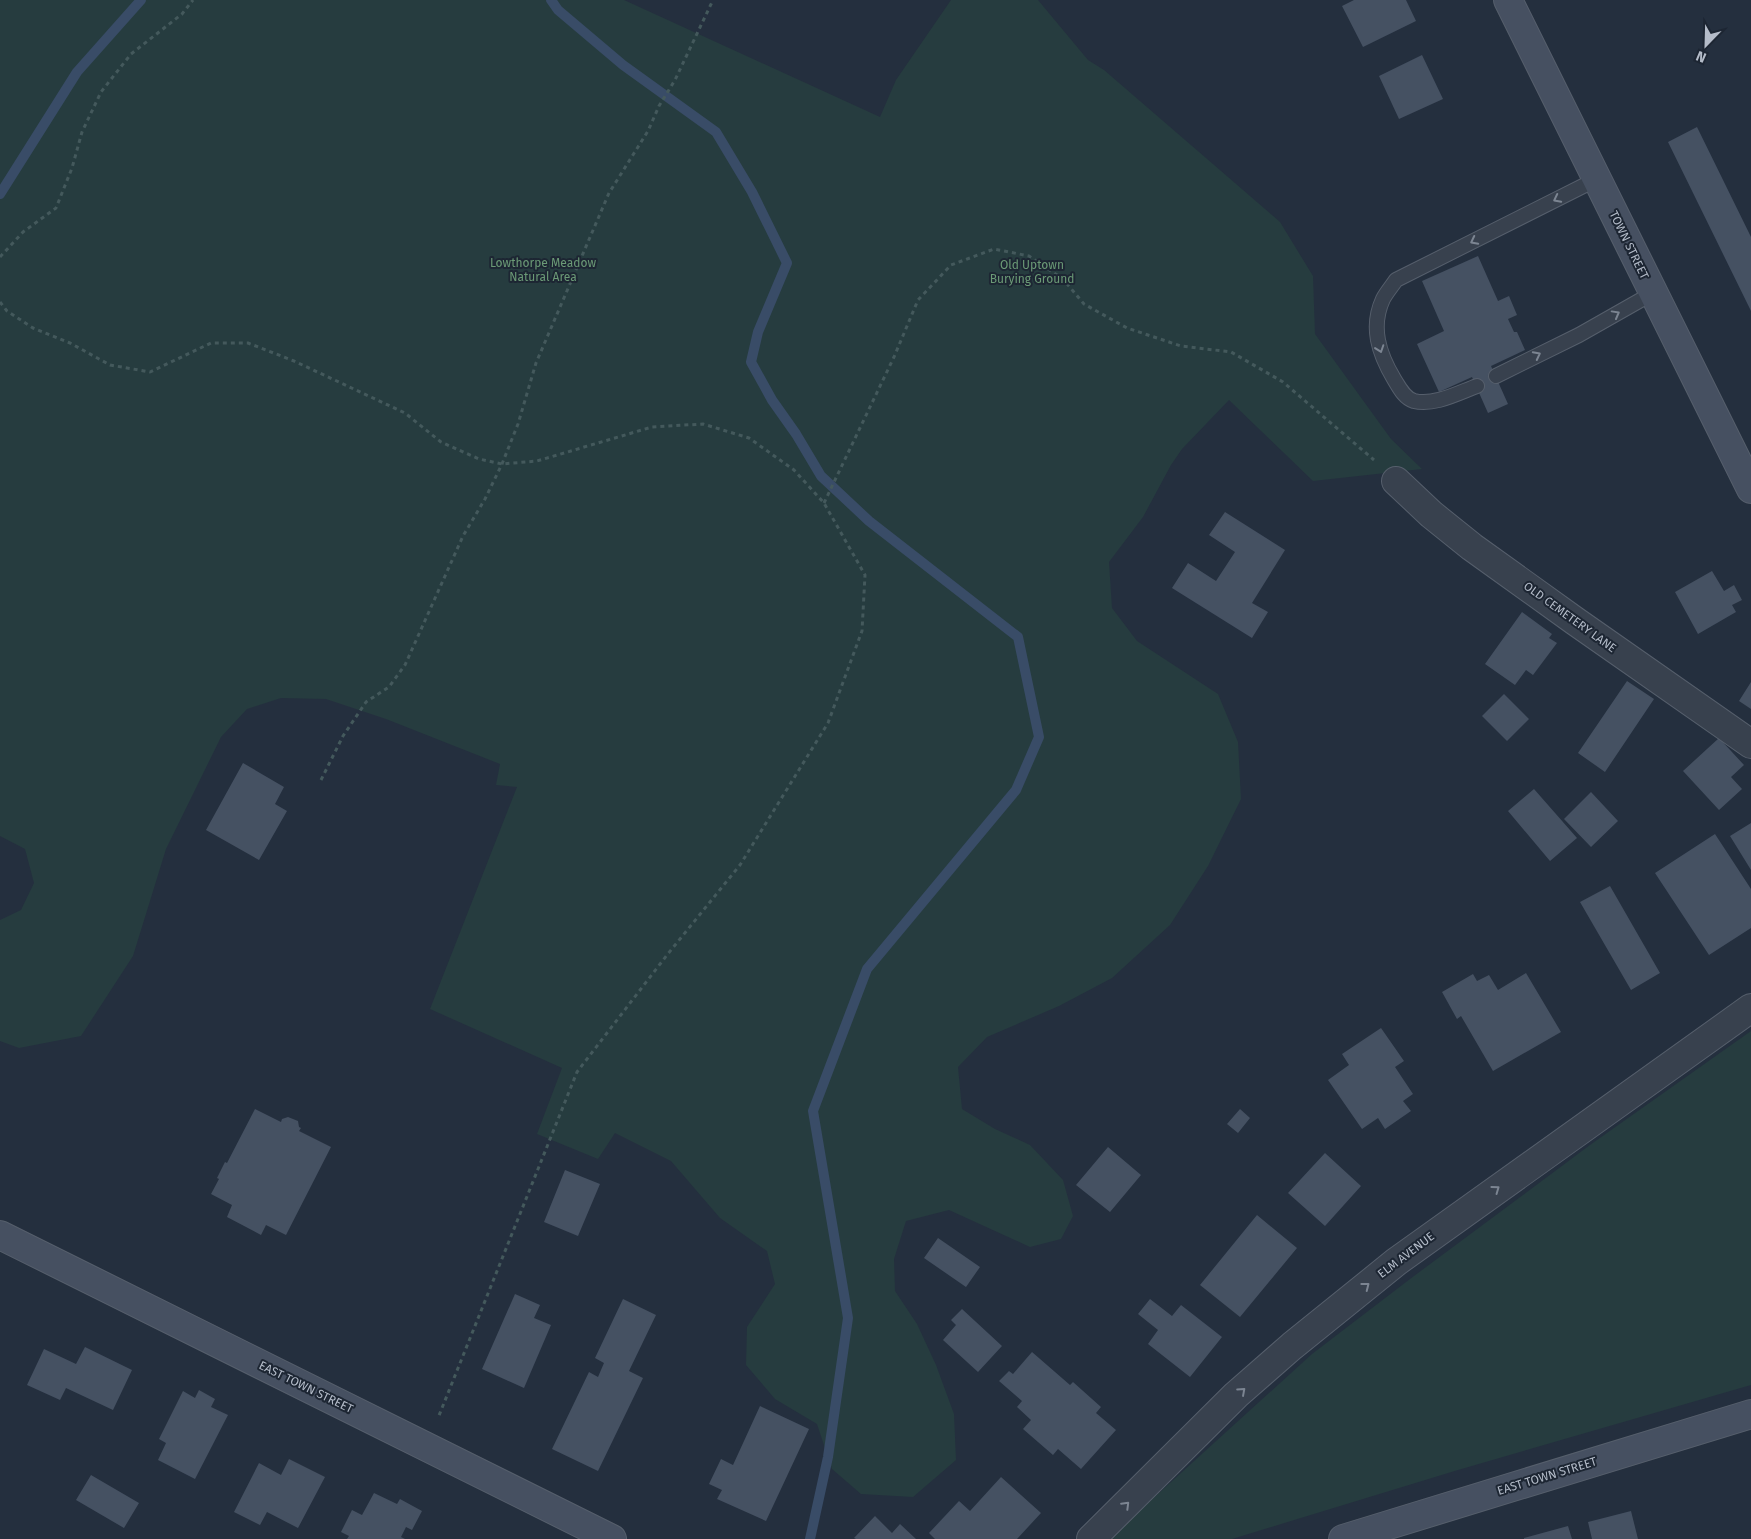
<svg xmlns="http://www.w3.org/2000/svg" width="1751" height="1539" font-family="'Fira Sans',sans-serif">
  <rect width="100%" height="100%" fill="#242f3e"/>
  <path fill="#263c3f" d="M0,0h624l256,117 16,-37 55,-80h87l50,60 16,10 176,152 33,54 2,58 76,105 31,30 -109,12 -84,-81 -47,49 -11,16 -28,52 -34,45 3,46 25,33 81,53 20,48 3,57 -33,67 -38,59 -58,53 -53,28 -72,31 -29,30 4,42 33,20 35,16 33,35 10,36 -12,23 -31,8 -81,-37 -43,11 -12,38 1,32 22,33 19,41 18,49 2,46 -43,37 -52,-3 -29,-25 -15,-45 -42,-25 -29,-34 1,-38 28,-43 -8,-33 -47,-33 -49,-57 -56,-28 -17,26 -61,-25 25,-66 -132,-59 87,-222 -21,-2 4,-21 -114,-45 -60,-20 -45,-1 -34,11 -26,28 -55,112 -33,107 -52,80 -62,12 -19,-7v-121l21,-10 13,-27 -9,-34 -25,-13z
    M1751,1031v354l-293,85 -226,69h-120l36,-36 164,-149 98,-75 180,-134z"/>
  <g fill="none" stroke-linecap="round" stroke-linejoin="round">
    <path stroke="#394c67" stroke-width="10" d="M551,0l7,10 65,55 93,67 36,60 35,71 -29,69 -7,30 21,38 24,34 25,42 48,45 149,116 21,100 -23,53 -149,179 -54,142 35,207 -20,139 -18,82
      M0,194l77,-122 64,-72"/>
  </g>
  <path fill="#455162" d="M1354,0h52l10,21 -53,26 -21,-41z
    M1422,55l21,44 -44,20 -20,-43z
    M1697,127l54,110v74l-83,-169z
    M1478,256l20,45 11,-5 8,19 -9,4 6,13h3l8,18 -34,16 17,38 -20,9 -16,-36 -33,15 -22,-48 27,-13 -22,-50z
    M1225,512l60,38 -33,53 16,9 -16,26 -80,-50 16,-25 28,18 19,-29 -26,-17z
    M1712,571l12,20 10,-6 8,15 -10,5 4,7 -38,22 -23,-42z
    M1522,612l30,22 -3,4 8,5 -24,32 -7,-5 -11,15 -30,-21z
    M1627,681l27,18 -49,73 -27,-19z
    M1751,682v27l-12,-8z
    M1504,694l25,25 -22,22 -25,-25z
    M1719,738l25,27 -13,12 11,12 -23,21 -36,-39z
    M243,763l41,24 -9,17 12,7 -28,49 -53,-30z
    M1534,789l43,49 -27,23 -42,-50z
    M1591,792l27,29 -27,26 -27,-28z
    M1751,823v47l-21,-34z
    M1715,834l36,55v39l-42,27 -54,-82z
    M1610,886l50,87 -29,17 -51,-88z
    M1526,973l35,59 -68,39 -32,-55 -4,3 -15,-27 31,-18 4,7 12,-6 9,15z
    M1381,1028l23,33 -9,6 18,27 -10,7 8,10 -26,18 -7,-11 -16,11 -34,-49 21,-15 -7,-11z
    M255,1109l26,13 1,-3 6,-2 10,4 1,6 2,1 -2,3 32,16 -45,88 -20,-10 -5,10 -34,-18 5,-12 -21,-11 8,-15 -2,-1 8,-16 2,1z
    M1240,1109l10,9 -12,15 -11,-9z
    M1108,1147l33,28 -31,37 -34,-27z
    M1325,1153l36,33 -36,40 -37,-33z
    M565,1170l35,14 -22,52 -34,-14z
    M1257,1215l40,33 -57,69 -40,-32z
    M938,1238l42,29 -14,20 -42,-29z
    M515,1294l25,11 -6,13 17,7 -27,63 -42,-19z
    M623,1299l33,16 -27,56 14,7 -45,93 -46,-22 37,-77 9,5 6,-14 -9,-5z
    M1150,1299l22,17 9,-11 41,32 -32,40 -42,-33 10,-14 -20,-16z
    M962,1309l40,37 -24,26 -35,-32 13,-15 -5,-5z
    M85,1347l47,23 -19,40 -47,-22 -6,12 -33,-15 17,-36 32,15z
    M1032,1352l38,33 3,-3 28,25 -5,6 20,17 -35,39 -23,-20 -5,6 -30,-26 8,-9 -14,-13 5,-6 -23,-20 10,-10 4,3z
    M199,1390l16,9 -4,8 17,8 -33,64 -37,-19 8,-17 -7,-4 24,-48 12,7z
    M760,1406l49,23 -43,92 -49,-22 5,-9 -13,-6 12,-25 12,6z
    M289,1459l36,18 -27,51 -31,-16 -7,13 -26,-13 25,-49 22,12z
    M91,1475l48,28 -15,25 -48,-28z
    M1001,1477l40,36 -24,26h-82l-6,-6 30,-32 11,10z
    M374,1493l23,11 3,-5 22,12 -10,19 -6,-3 -5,10 4,2h-58l2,-3 -8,-4 11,-22 10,5z
    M1631,1511l7,28h-46l-4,-17z
    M875,1516l17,17 8,-9 16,15h-60l-2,-1z
    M1568,1526l4,13h-48v-1z"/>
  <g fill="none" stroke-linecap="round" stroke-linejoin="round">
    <g stroke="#565f6c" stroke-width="16">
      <path id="lane" d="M1496,376l83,-41 74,-42
        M1477,386c-19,7 -43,20 -63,15 -10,-3 -15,-14 -20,-22 -15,-25 -24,-52 -11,-80 3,-6 9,-13 13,-19l201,-101"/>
    </g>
    <g stroke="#565f6c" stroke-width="30">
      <path id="street" d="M1396,481l35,33 41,33 103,74 176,123
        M1091,1539l145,-144 56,-49 104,-84 355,-254"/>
    </g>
    <g stroke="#565f6c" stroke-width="30">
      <path id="secondary" d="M1508,0l243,489
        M0,1235l612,304
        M1343,1539l408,-125"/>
    </g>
    <path stroke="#44595c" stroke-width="3" stroke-dasharray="4 4" stroke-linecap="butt" d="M0,257l23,-25 33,-24 16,-40 10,-36 19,-40 30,-38 51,-40 11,-14
      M0,302l7,9 26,17 37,15 40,22 40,7 61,-29h37l46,18 111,52 36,29 38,17 23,5 35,-3 115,-34 51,-3 46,14 45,32 30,33 41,72 -3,56 -34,92 -88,142 -73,90 -90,117 -139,346
      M824,503l70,-146 24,-57 33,-35 43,-16 35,7 34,23 21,25 43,24 54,18 50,6 52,30 91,78
      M321,780l22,-44 23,-34 23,-15 16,-22 58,-129 22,-37 17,-35 16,-40 18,-61 73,-170 39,-62 11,-25 16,-26 38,-80"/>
    <use href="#lane" stroke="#38414e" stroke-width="14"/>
    <use href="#street" stroke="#38414e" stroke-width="28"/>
    <use href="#secondary" stroke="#465061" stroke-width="28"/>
  </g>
  <defs><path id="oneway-chevron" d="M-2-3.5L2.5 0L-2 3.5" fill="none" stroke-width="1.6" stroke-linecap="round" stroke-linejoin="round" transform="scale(1.25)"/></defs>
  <g stroke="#7c8592">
    <use href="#oneway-chevron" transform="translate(1557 199) rotate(153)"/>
    <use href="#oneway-chevron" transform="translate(1474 241) rotate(153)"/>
    <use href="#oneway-chevron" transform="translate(1616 314) rotate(-29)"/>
    <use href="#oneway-chevron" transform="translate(1380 349) rotate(71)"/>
    <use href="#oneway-chevron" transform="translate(1537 355) rotate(-27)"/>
    <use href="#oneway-chevron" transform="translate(1496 1189) rotate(-36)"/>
    <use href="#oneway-chevron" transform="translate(1366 1286) rotate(-38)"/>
    <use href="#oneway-chevron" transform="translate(1242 1391) rotate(-42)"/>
    <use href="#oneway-chevron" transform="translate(1126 1505) rotate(-45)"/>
  </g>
  <g text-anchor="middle" stroke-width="4" stroke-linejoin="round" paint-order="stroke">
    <g font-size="12" fill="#b4bcc9" stroke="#1d2633">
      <text transform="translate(1629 245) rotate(64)" y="4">TOWN STREET</text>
      <text transform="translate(1570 617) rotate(36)" y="4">OLD CEMETERY LANE</text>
      <text transform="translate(1406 1255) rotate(-37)" y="4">ELM AVENUE</text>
      <text transform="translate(306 1387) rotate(26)" y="4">EAST TOWN STREET</text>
      <text transform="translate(1547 1476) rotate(-17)" y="4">EAST TOWN STREET</text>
    </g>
    <g font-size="12" fill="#6b9a76" stroke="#1d2633">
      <text x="543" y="267">Lowthorpe Meadow<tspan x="543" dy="14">Natural Area</tspan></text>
      <text x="1032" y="269">Old Uptown<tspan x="1032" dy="14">Burying Ground</tspan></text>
    </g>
  </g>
  <g transform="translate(1706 45) rotate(203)" stroke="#1d2633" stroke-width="4" paint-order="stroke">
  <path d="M0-4L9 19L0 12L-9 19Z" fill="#b4bcc9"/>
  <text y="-8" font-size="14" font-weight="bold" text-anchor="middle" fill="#b4bcc9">N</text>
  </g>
</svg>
